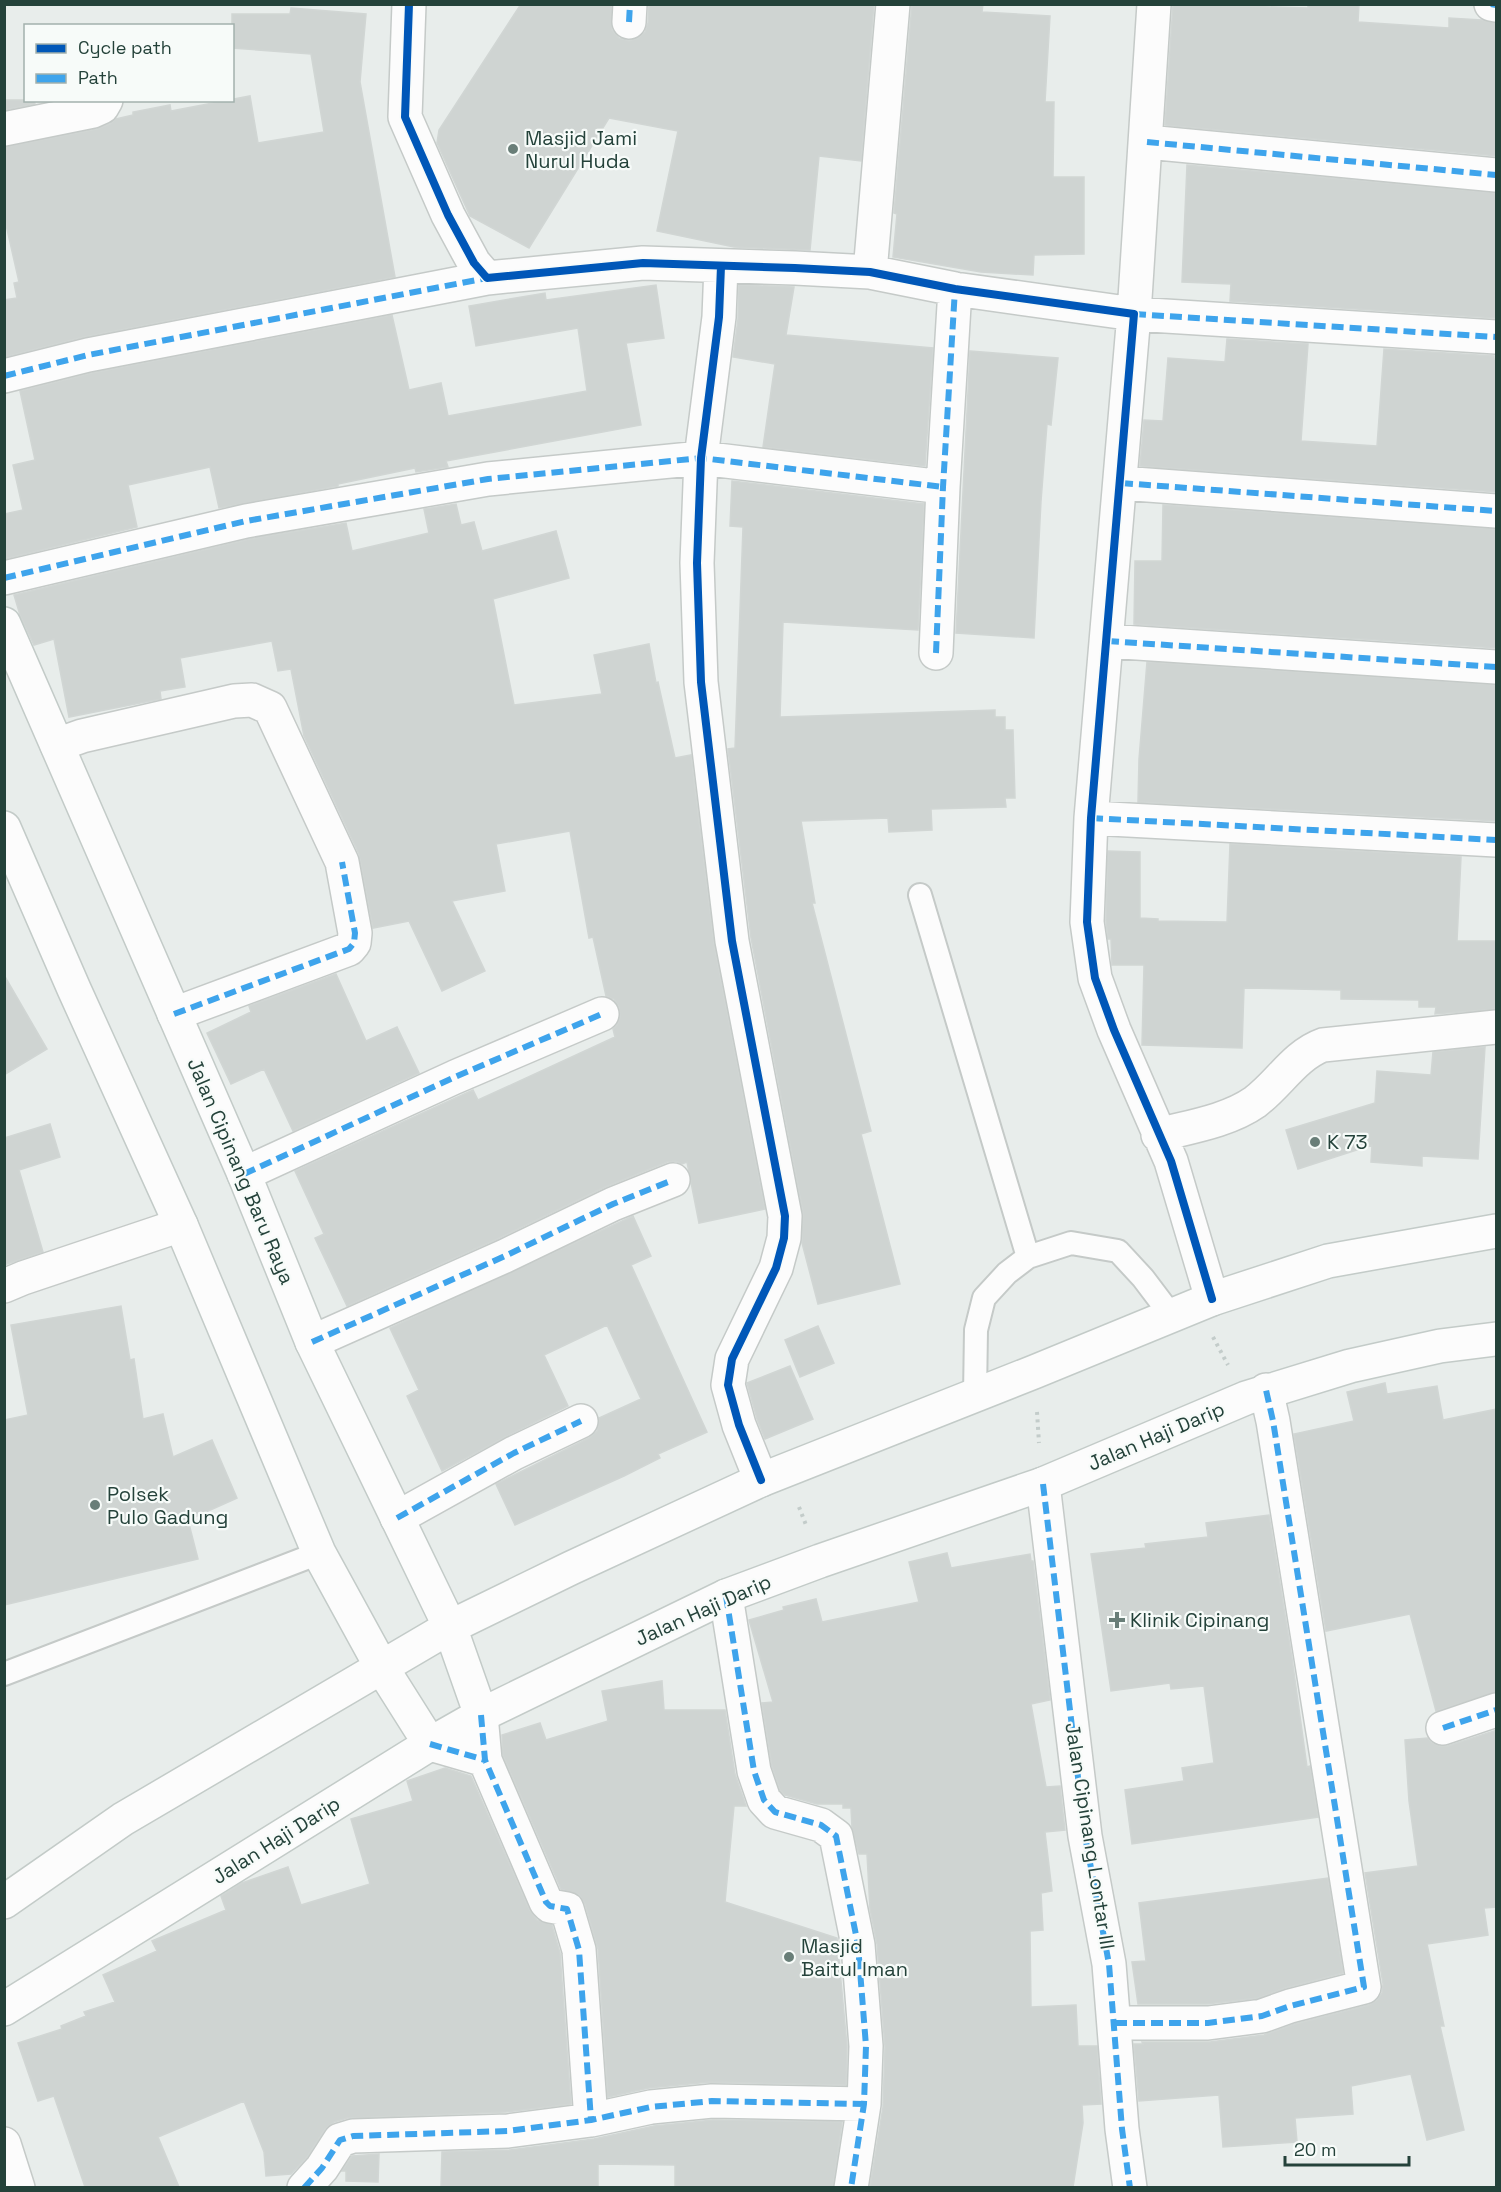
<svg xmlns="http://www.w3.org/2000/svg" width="1501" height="2192" font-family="'Space Grotesk',sans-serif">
  <rect width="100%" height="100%" fill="#e8edeb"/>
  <path fill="#cfd4d2" stroke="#d1d6d4" stroke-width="1.5" d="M521,4h90l1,26 7,8 10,3 9,-3 7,-6 3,-9 1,-19h225l-13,157 -42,-5 -9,94 -76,-3 -77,-16 21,-100 -69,-13 -80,130 -59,-32 -33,-73 2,-13z
    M912,4h71l-1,8 68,4 -5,86h9l-1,75h31v77l-50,1 -1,20 -52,-3 -88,-15 4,-43 -3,-1z
    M1173,4l135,4v-4h51l-1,18 91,6v-10l33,2 15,3v133l-332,-31z
    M291,8l75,6 -6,68 35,195 -311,60 -80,20v-57l13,-2 -3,-15 5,-1 -15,-66v-69l93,-18 13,-5 6,-5 17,-4v-3l37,-7 1,6 79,-15 8,47 66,-11 -13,-78 -79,-6v-34h58z
    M4,100h30l1,4 -31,6z
    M1187,165l310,28 -2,125 -265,-17 1,-17 -49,-2z
    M656,285l8,53 -38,5 15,82 -195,36 2,6 -32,5 -1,-4 -77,16v2l-119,22 -9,-41 -82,18 9,42 -133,32v-45l19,-4 -10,-45 22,-5 -15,-69 72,-18 300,-58 17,75 32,-7 7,33 139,-25 -9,-63 -102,18 -7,-40 76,-13 1,7z
    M739,285l55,2 -8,48 147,13 -8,118 -162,-19 12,-83 -42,-7 5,-38z
    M1227,339l81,5 -7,97 76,5 7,-97 110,7v3h3v133l-357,-26 4,-46 19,1 5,-63 57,4z
    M970,351l88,7 -7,67 -4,-1 -6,77 -7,137 -78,-5z
    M732,481l192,23 -6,126 -135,-8 -3,95 215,-7v7h10v13h8l2,68h-10l1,9 -75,2 1,21 -43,2 -1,-14 -87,3 14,82h-3l59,228 -10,3 39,150 -82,20 -16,-61 1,-31 -52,-274 -23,-189 7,-1 8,-221 -13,-1z
    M456,504l5,21 13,-3 8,29 74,-20 13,47 -76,21 21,106 88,-11 -8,-39 55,-11 7,39 2,-1 17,76 16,-3 23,189 51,265 -66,14 -12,-61 -5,2 -7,-3 -8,1 -62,25 -108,52 -150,67 -32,-68 9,-4 -29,-63 178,-81 5,10 137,-63 -2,-8 4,-4 3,-8 -1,-10 -5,-8 -8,-3 -13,-59 -4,1 -19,-107 -74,13 9,47 -53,10 33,70 -43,20 -33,-70 -36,7 -14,-74 -55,-118 -13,-67 -13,2 -6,-30 -92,17 5,29 -25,4 1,8 -92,18 -15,-78 -20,6 -14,-30 -6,-20 236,-56 96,-16 6,28 77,-18 -5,-24z
    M1163,505l334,24v119l-363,-24 1,-63h27z
    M1147,662l350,23v136l-359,-19 1,-43z
    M1230,844l231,13 -4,84h40v68l-62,5 1,-7h-17v-7l-78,-1v-9l-97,-2 -2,60 -100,-3 2,-80h-32l-1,-26h-3l-2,-18 2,-70 32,1v66l18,1v2l69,1z
    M336,974l30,67 31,-14 22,46 -126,58 -29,-62 -33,15 -24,-51 44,-21 -2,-6z
    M4,975l43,74 -43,26z
    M1485,1047l-7,112 -56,-3v10l-51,-4 1,-17 -74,24 -12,-39 89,-27 2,-32 54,4 2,-23z
    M50,1124l10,33 -41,13 24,82 -39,13v-127z
    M633,1216l18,40 -20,9 76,167 -49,22 2,4 -36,18 -109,49 -19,-41 93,-46 8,-7 2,-13 42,-19 -34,-74 -63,30 24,51 -63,31 -63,34 -35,-75 12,-6 -29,-62z
    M121,1306l9,54 4,-1 9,60 20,-5 10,43 39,-17 25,58 -49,22 10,39 -194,46v-185l24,-5 -17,-90z
    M818,1326l16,37 -34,14 -15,-37z
    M790,1366l23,53 -48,20 -8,-20 -10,-36z
    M1385,1383l2,11 50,-8 6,34 54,-11v283l-61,19 -26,-97 -84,17 -32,-197 60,-13 -7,-29z
    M1269,1515l23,143 15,109 3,-1 8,51 -186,27 -7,-54 59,-9 -2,-13 32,-5 -10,-77 -33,3 -1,-6 -59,8 -20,-137 55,-6 -1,-4 63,-7 -2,-14z
    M947,1553l4,15 79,-14 1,7h2l17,139 -19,4 15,83 14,-1 5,44 -20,2 7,59 -11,2 2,37 -13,1 1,76 45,-2 2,41h19l4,58 -19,1 1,18 -10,64h-203l13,-80 2,-60 -8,-103 -7,-35 -3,-55h-8l-7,-26 -1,-20h-8v-4h-26l-32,-9 -5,-5 -8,-24 -10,-63 11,-1 -24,-82 35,-10 -1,-3 33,-8 6,23 97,-20 -10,-40z
    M662,1681l2,29h61l10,64 11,32h-12l-9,96 112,36 10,108 -1,39 -136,-3 -61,6 -41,9 -10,-148 -13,-45 -6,-9 -18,-6 -58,-134 -1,-20 38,-12 6,17 62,-19 -6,-30z
    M1497,1730v177l-13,1 4,27 -61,9 17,82h-4l24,104 -37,10 -16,-66 -60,12 2,28 -58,4 2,24 -74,5 -4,-52 -80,6 -5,-57h9l-1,-2h68l54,-7 31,-11 74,-19 8,-5 5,-7 1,-9 -18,-111 53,-7 -9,-65 -4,-61 23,-2 3,4 8,4h9z
    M445,1768l26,8 58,133 8,11 15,5 8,28 11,151 -65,8 -159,6 -13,4 -9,7 -18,28 -16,17 -25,2 -2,-24 -20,-51 -86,36 21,50h-94l-31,-91 -16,5 -20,-58 44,-14 -1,-3 25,-10 -2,-4 31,-10 -12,-27 54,-24 -5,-10 74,-31 -5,-14 21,-13 46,-16 13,38 69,-21 -19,-65 62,-18 -6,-20z
    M1328,1878l15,95 -58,15 -27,10 -51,6h-69l-6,-42 14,-1 -7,-58z
    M713,2120l129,2 -9,65h-158v-22l-77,-1v23l-157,-1 1,-34 68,-2 84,-11 60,-13z
    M379,2154l-1,28 -32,-1v-10h-4l10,-15z"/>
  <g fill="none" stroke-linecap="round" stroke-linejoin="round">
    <g stroke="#c5cac8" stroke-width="26">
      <path id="service" d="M920,895l108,362
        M975,1395l1,-65 8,-32 23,-25 21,-16 43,-14 47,8 25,27 28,37
        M4,1674l315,-121"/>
    </g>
    <g stroke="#c5cac8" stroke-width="36">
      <path id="minor" d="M409,4l-4,113 43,98 26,48 13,15 156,-15 152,5 75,4 85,17 179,25 -43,504 -4,104 8,56 19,52 57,131 41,138
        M1154,4l-20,310 362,23
        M1491,4l5,1
        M629,22l1,-18
        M4,129l89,-18 9,-4 4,-7
        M1147,142l349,33
        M721,266l-2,51 -18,141 -4,105 4,119 31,259 53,275 -1,22 -8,30 -44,91 -4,26 11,40 22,55
        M870,272l23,-268
        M4,376l84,-21 399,-77
        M1121,483l375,28
        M4,578l242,-57 242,-42 213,-21 242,29
        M1107,641l389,26
        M936,653l7,-166 12,-198
        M57,745l25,-9 152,-35 18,-1 18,8 72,154 13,71 -1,10 -5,6 -175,65
        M1091,818l405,22
        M1158,1135c31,-8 70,-14 97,-33 24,-18 40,-47 68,-57l173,-18
        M244,1174l211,-97 147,-63
        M4,1286l19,-8 158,-53
        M312,1342l193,-86 108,-52 60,-24
        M1043,1484l42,352 24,128 13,165 8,59
        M397,1518l117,-65 67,-32
        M726,1596l28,175 10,29 11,12 46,13 15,11 22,109 8,101 -2,58 -13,84
        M481,1715l4,45 61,142 4,4 17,3 12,41 12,170
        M1443,1728l53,-18
        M430,1744l55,16
        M1115,2023h93l54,-7 28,-10 74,-19 -91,-566 -7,-31
        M4,2144l14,44
        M304,2188l18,-20 18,-28 13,-4 155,-5 83,-11 60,-13 61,-6 152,3"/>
    </g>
    <g stroke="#c3cbc8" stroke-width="36">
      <path id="secondary" d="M4,624l240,550 68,168 138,285 31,88
        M4,828l70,161 107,236 138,328 63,115 48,76
        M4,1902l119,-83 327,-192 121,-59 190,-88 273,-108 178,-73 116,-38 168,-30
        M4,2009l426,-265 51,-29 245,-119 94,-35 223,-77 203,-86 104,-32 90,-20 56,-7"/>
    </g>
    <path stroke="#c3ccca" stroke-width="4" stroke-dasharray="3 4.5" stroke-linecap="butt" d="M1213,1337l15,28
      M1037,1412l2,31
      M799,1507l7,18"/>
    <use href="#service" stroke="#fcfcfc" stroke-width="22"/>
    <use href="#minor" stroke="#fcfcfc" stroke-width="33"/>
    <use href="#secondary" stroke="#fcfcfc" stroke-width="33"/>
    <path stroke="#3ea4ec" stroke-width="6" stroke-dasharray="12 6" stroke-linecap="butt" d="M1491,4l5,1
      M629,22l1,-18
      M1147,142l349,33
      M1134,314l362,23
      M4,376l84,-21 399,-77
      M1121,483l375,28
      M4,578l242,-57 242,-42 213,-21 242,29
      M1107,641l389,26
      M936,653l7,-166 12,-198
      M1091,818l405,22
      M174,1014l175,-65 5,-6 1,-10 -13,-71
      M244,1174l211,-97 147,-63
      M312,1342l193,-86 108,-52 60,-24
      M1043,1484l42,352 24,128 13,165 8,59
      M397,1518l117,-65 67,-32
      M726,1596l28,175 10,29 11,12 46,13 15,11 22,109 8,101 -2,58 -13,84
      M481,1715l4,45 61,142 4,4 17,3 12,41 12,170
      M1443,1728l53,-18
      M430,1744l55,16
      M1115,2023h93l54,-7 28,-10 74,-19 -91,-566 -7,-31
      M304,2188l18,-20 18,-28 13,-4 155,-5 83,-11 60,-13 61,-6 152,3"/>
    <g stroke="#f7fbf9" stroke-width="11">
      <path id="cycleway" d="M409,4l-4,113 43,98 26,48 13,15 156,-15 152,5 75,4 85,17 179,25 -43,504 -4,104 8,56 19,52 57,131 41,138
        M721,266l-2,51 -18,141 -4,105 4,119 31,259 53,275 -1,22 -8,30 -44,91 -4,26 11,40 22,55"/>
    </g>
    <use href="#cycleway" stroke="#0057b8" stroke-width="8"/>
  </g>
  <g fill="#697e78" stroke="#f7fbf9" stroke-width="2">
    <circle cx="513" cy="149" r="6"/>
    <circle cx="1315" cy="1142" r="6"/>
    <circle cx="95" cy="1505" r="6"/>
    <path d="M1114 1611h6v6h6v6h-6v6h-6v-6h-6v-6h6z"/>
    <circle cx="789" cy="1957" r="6"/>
  </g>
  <g text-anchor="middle" stroke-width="4.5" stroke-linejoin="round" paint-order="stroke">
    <g font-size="20" fill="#24423a" stroke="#f7fbf9" text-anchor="start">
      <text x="525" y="145">Masjid Jami<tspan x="525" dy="23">Nurul Huda</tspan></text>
      <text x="1327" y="1149">K 73</text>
      <text x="107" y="1501">Polsek<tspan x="107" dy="23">Pulo Gadung</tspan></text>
      <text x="1130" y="1627">Klinik Cipinang</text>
      <text x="801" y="1953">Masjid<tspan x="801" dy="23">Baitul Iman</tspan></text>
    </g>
    <g font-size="20" fill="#24423a" stroke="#f7fbf9">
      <text transform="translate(241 1171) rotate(67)" y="7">Jalan Cipinang Baru Raya</text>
      <text transform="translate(1156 1436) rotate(-23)" y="7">Jalan Haji Darip</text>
      <text transform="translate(703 1610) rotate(-24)" y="7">Jalan Haji Darip</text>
      <text transform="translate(1090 1836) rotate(81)" y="7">Jalan Cipinang Lontar III</text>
      <text transform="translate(276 1840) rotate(-32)" y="7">Jalan Haji Darip</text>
    </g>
  </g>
  <rect width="1501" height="2192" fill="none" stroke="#24423a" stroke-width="12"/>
  <rect x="24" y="24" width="210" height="78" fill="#f7fbf9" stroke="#a3b1ad" stroke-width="1.5"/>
  <rect x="36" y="44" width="30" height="9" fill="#0057b8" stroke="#a3b1ad" stroke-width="1.5"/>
  <text x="78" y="54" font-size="18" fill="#24423a">Cycle path</text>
  <rect x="36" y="74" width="30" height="9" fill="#3ea4ec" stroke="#a3b1ad" stroke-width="1.5"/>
  <text x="78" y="84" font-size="18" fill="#24423a">Path</text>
  <path d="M1285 2156v9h124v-9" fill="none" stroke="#24423a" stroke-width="3"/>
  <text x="1294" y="2156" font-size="18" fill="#24423a" stroke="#f7fbf9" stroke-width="4.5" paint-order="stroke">20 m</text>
</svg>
